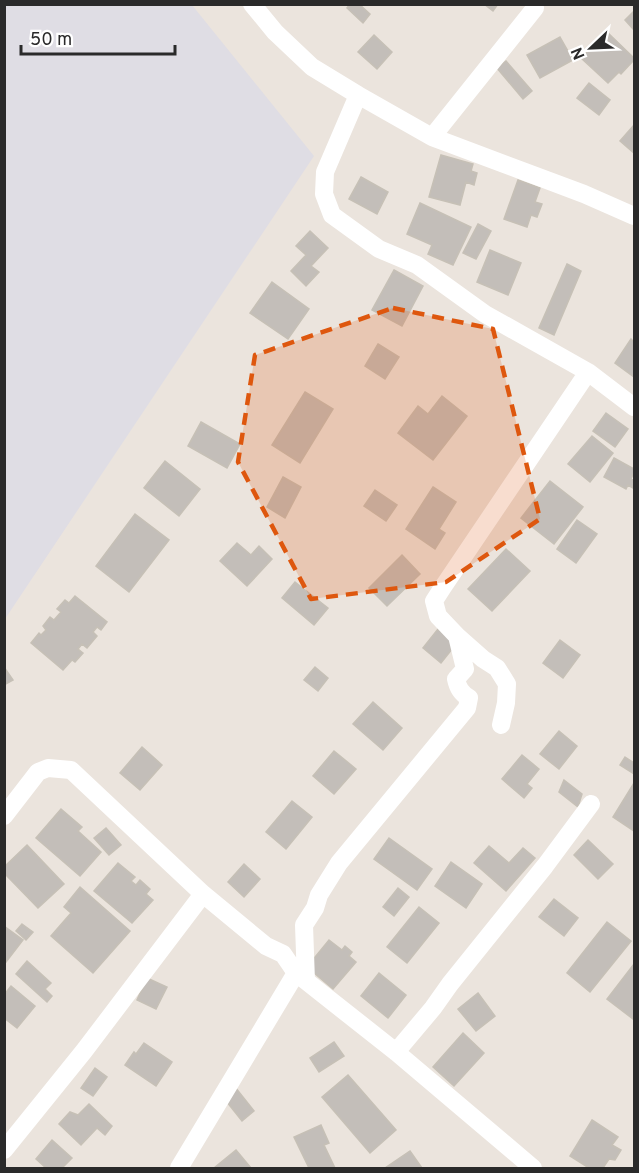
<svg xmlns="http://www.w3.org/2000/svg" width="639" height="1173" font-family="Overpass,sans-serif">
  <rect width="100%" height="100%" fill="#ebe4dd"/>
  <path fill="#dfdde4" d="M5,4l187,1 122,151 -309,463z"/>
  <path fill="#c3beb9" stroke="#c6c0b6" stroke-width="1.5" d="M350,4h9l11,10 -7,9 -16,-15z
    M484,4h14l-5,7z
    M634,11v19l-9,-10z
    M606,31l28,27v2l-13,14 -2,-2 -11,11 -27,-25z
    M374,35l18,17 -15,17 -19,-17z
    M560,37l13,23 -33,18 -13,-23z
    M506,61l26,30 -9,8 -26,-31z
    M589,83l21,17 -11,15 -22,-17z
    M634,125v28l-14,-12z
    M441,155l32,9 -2,7 6,2 -3,12 -8,-3 -6,23 -31,-8z
    M361,177l27,15 -11,22 -28,-15z
    M518,180l22,8 -5,14 7,2 -5,13 -6,-2 -4,12 -23,-8z
    M420,203l51,24 -18,38 -25,-11 4,-9 -25,-11z
    M478,224l13,7 -15,28 -13,-6z
    M310,231l18,17 -17,18 8,6 -13,14 -15,-15 15,-16 -10,-9z
    M490,250l31,13 -13,32 -31,-13z
    M567,264l14,7 -27,64 -15,-7z
    M394,270l29,16 -21,40 -30,-16z
    M272,282l37,27 -21,30 -38,-26z
    M631,339l3,3v35l-19,-14z
    M378,344l21,13 -14,22 -20,-13z
    M305,392l28,17 -33,54 -28,-18z
    M442,396l25,20 -34,44 -35,-27 20,-27 10,8z
    M606,413l22,16 -13,18 -22,-16z
    M201,422l39,22 -13,24 -39,-22z
    M592,436l21,17 -23,29 -22,-18z
    M614,458l20,11v3l-3,7 3,1 -1,8 -5,-3 -2,4 -22,-12z
    M165,461l35,28 -21,27 -35,-28z
    M283,477l18,10 -16,31 -18,-11z
    M550,481l33,26 -29,37 -33,-26z
    M433,487l23,15 -17,27 6,4 -10,16 -29,-20z
    M375,490l22,15 -11,16 -22,-15z
    M135,514l34,26 -40,52 -33,-26z
    M577,520l20,14 -21,29 -19,-14z
    M237,543l14,12 8,-9 13,13 -25,27 -27,-25z
    M506,549l24,22 -38,40 -24,-22z
    M402,555l18,19 -33,32 -18,-18z
    M295,582l33,26 -14,17 -32,-27z
    M75,596l32,26 -6,8 -4,-3 -4,5 4,4 -10,12 -5,-4 -4,5 5,4 -8,9 -3,-2 -9,10 -32,-27 8,-10 2,2 5,-5 -3,-4 7,-9 4,3 7,-8 -4,-3 8,-9 4,3z
    M438,629l18,15 -15,19 -18,-15z
    M560,640l20,15 -17,23 -20,-15z
    M4,667l9,13 -9,5z
    M315,667l13,11 -10,13 -14,-11z
    M373,702l29,26 -19,22 -30,-26z
    M559,731l18,15 -18,23 -19,-15z
    M142,747l20,18 -22,25 -20,-17z
    M334,751l22,18 -22,25 -21,-18z
    M522,755l17,14 -12,15 5,4 -8,10 -22,-19z
    M625,757l9,6v11l-14,-9z
    M564,780l18,14 -4,13 -19,-15z
    M634,783v48l-21,-14z
    M292,801l20,16 -26,32 -20,-17z
    M61,809l21,18 -4,4 23,21 -21,24 -44,-38z
    M106,828l15,17 -12,10 -15,-17z
    M389,838l43,31 -15,21 -43,-31z
    M588,840l25,24 -15,15 -24,-24z
    M27,845l37,39 -26,24 -34,-35v-6z
    M489,846l20,17 14,-15 12,10 -29,33 -32,-28z
    M451,862l31,22 -16,24 -31,-22z
    M118,863l17,14 -4,4 5,4 4,-5 10,9 -4,5 7,6 -21,23 -38,-32z
    M244,864l16,15 -16,18 -16,-15z
    M80,887l50,44 -37,42 -42,-37 20,-23 -7,-6z
    M398,888l11,9 -15,19 -11,-9z
    M554,899l24,19 -14,18 -25,-19z
    M419,907l20,16 -32,40 -20,-16z
    M607,922l24,19 -41,51 -23,-19z
    M22,924l11,8 -7,8 -10,-9z
    M4,926l19,14 -17,22 -2,-1z
    M329,940l13,10 3,-4 7,6 -3,4 7,6 -23,27 -26,-22z
    M27,961l24,22 -6,6 7,7 -5,6 -31,-28z
    M634,964v52l-1,3 -26,-20z
    M379,973l27,22 -18,23 -27,-22z
    M147,978l20,9 -11,22 -19,-9z
    M11,986l24,20 -18,22 -13,-10v-23z
    M478,993l17,23 -19,15 -18,-22z
    M463,1033l21,20 -30,33 -21,-19z
    M334,1042l10,14 -25,16 -9,-14z
    M144,1043l28,19 -16,24 -31,-21 9,-13 2,2z
    M95,1068l12,9 -14,19 -12,-8z
    M348,1075l48,55 -26,23 -48,-56z
    M235,1087l19,24 -12,10 -19,-24z
    M89,1104l23,22 -7,9 -8,-7 -16,17 -22,-21 11,-12 8,3z
    M592,1120l26,17 -6,8 9,5 -6,10 -6,-1 -6,9h-14l-19,-12z
    M321,1125l8,18 -5,2 11,23h-26l-15,-31z
    M52,1140l20,18 -10,10h-16l-10,-9z
    M236,1150l15,18h-37z
    M410,1151l12,17h-37z"/>
  <g fill="none" stroke-linecap="round" stroke-linejoin="round">
    <path stroke="#fff" stroke-width="18" d="M252,4l23,28 37,35 46,28 -33,77 -1,22 8,21 47,34 38,16 68,49 103,58
      M358,95l74,42 152,57 50,22
      M432,137l103,-129
      M501,725l5,-22 1,-19 -10,-16 -14,-9 -26,-23 -19,-20 -4,-15 9,-14 145,-215 46,35
      M4,816l34,-44 10,-4 23,2 132,124 63,52 17,8 13,19 100,79 137,116
      M306,981l-2,-56 11,-17 4,-13 20,-32 128,-155 2,-10c-8,-5 -11,-10 -13,-19l9,-10 -8,-33
      M396,1052l37,-44 17,-24 95,-118 46,-62
      M4,1150l80,-99 119,-157
      M179,1168l117,-195"/>
  </g>
  <path fill="#de570e" fill-opacity="0.2" stroke="#de570e" stroke-width="4.5" stroke-dasharray="12 8" stroke-linejoin="round" d="M393,308l100,21 47,190 -94,63 -135,17 -73,-137 17,-107z"/>
  <rect width="639" height="1173" fill="none" stroke="#2a2a2a" stroke-width="12"/>
  <g transform="translate(591 48) rotate(247)" stroke="#ffffff" stroke-width="4.5" paint-order="stroke">
  <path d="M0-4.5L10 22L0 15L-10 22Z" fill="#2a2a2a"/>
  <text y="-9" font-size="16" font-weight="bold" text-anchor="middle" fill="#2a2a2a">N</text>
  </g>
  <path d="M21 45v9h154v-9" fill="none" stroke="#2a2a2a" stroke-width="3"/>
  <text x="30" y="45" font-size="18" fill="#2a2a2a" stroke="#ffffff" stroke-width="4.5" paint-order="stroke">50 m</text>
</svg>
